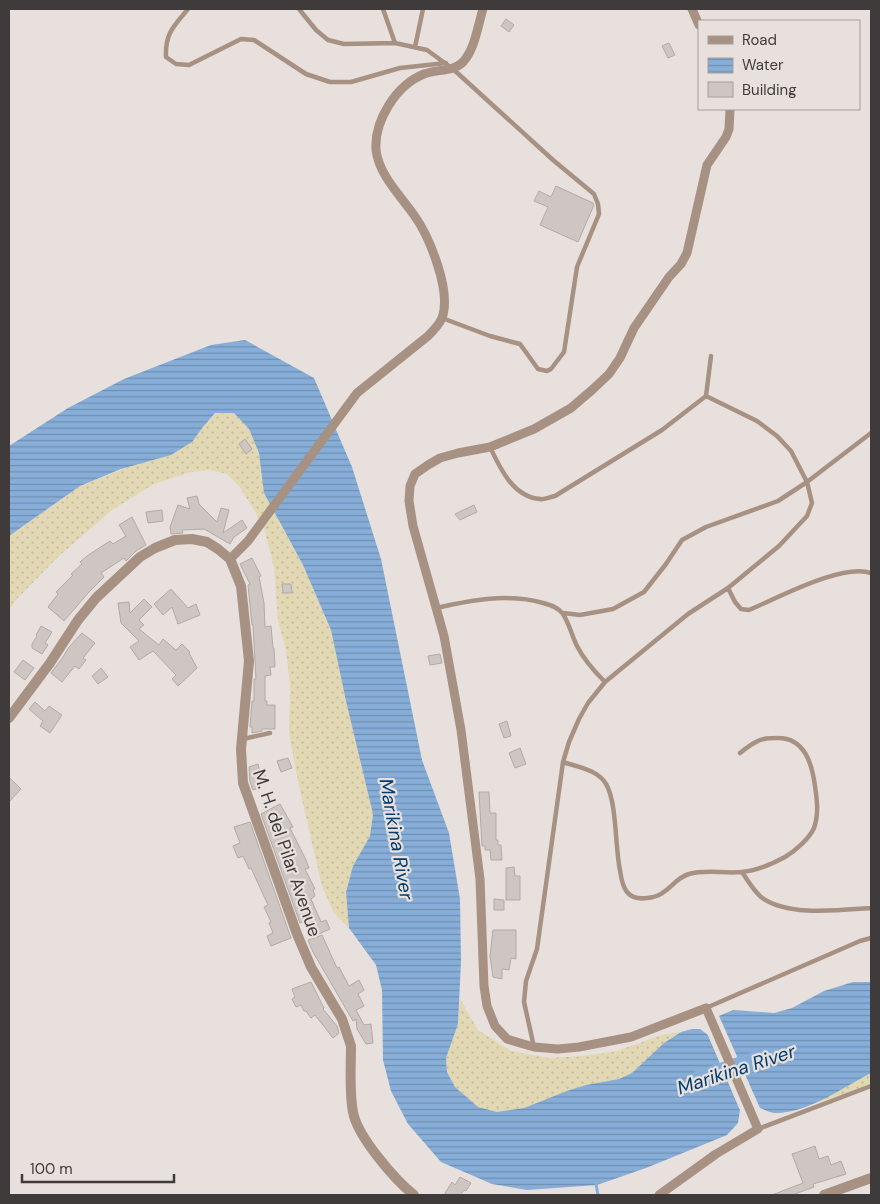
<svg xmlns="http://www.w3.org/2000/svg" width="880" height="1204" font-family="'DM Sans',sans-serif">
  <defs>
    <pattern id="sand-dots" width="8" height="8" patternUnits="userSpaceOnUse" patternTransform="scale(1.25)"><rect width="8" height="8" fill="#e2d8b3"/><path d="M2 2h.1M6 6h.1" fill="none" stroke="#c3ba9b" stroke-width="1.8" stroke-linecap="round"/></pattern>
    <pattern id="water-rules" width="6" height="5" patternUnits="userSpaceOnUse" patternTransform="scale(1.25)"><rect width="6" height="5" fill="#87aed8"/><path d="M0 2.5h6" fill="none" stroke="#708fb0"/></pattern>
  </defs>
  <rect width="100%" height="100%" fill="#e8e0dc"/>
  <path fill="url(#sand-dots)" d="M216,413h18l15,16 10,24 3,17 17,52 24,43 28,65 15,71 23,90 4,23 -3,22 -17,30 -7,26 3,36 -15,-15 -12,-27 -22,-95 -11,-58 1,-48 -4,-35 -8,-30 -4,-53 -9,-35 -9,-19 -17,-27 -12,-12 -17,-4 -19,2 -37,12 -42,26 -53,46 -45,46 -5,9v-75l71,-50 112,-44 11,-15z
    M460,999l18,31 33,21 38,7 33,-2 35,-5 45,-16 19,-3 -17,11 -32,30 -13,6 -33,6 -62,23 -27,4 -19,-5 -23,-20 -8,-15 -1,-14 12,-34z
    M871,1073v13l-58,18z"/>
  <path fill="url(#water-rules)" d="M245,340l69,38 38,89 29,92 41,201 27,73 11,66 1,62 -3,63 -12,34 1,14 8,15 23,20 19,5 27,-4 43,-17 19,-6 33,-6 13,-6 32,-30 17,-11 11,-3h8l8,6 32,75 -2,13 -11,12 -81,33 -49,17 -70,5 -35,-6 -51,-22 -33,-38 -17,-33 -8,-31 -1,-70 -6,-25 -27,-37 -3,-36 7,-26 17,-30 3,-22 -27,-113 -15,-71 -28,-65 -39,-72 -5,-40 -10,-24 -15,-16h-19l-12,14 -11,15 -21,13 -50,14 -41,17 -71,50v-90l59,-38 56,-29 87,-34z
    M853,982h18v91c-27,14 -65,41 -96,40 -5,0 -10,-3 -15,-5l-41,-92 14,-6 41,3 18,-5 32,-17z"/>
  <path fill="#e8e0dc" d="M724,1028l32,75 -2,1 -32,-75z
    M710,1034l32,75 -2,1 -32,-75z"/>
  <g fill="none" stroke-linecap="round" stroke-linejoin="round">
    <path stroke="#87aed8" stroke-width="3" d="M596,1184l2,11"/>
    <path stroke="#87aed8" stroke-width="19" d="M701,1079l64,-21"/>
  </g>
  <path fill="#cdc6c2" stroke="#b1aaa6" d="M506,19l8,6 -5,7 -8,-6z
    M669,43l6,12 -7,3 -6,-12z
    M556,186l37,17 1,2 -16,37 -38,-17 8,-18 -14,-6 5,-10 12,6z
    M245,439l7,10 -6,5 -7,-10z
    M197,496l2,8 18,18 4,-14 8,2 -6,23 19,-13 5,8 -13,9 -4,7 -26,-15 -22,1 1,3 -12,1 -1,-7 8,-22 12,4 -3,-11z
    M474,505l3,7 -17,8 -5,-6z
    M162,510l1,11 -15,2 -2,-11z
    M132,517l14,28 -10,6 -10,10 -2,-3 -23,15 3,4 -15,15 -25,29 -16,-14 10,-13 -2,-2 17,-17 -2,-1 11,-10 -2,-2 7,-6 23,-15 3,3 13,-8 -7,-11z
    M252,558l9,18 -2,1 5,26 1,24 6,-1 2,22h1l1,19h-5l1,8 -6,1v25h2v4h8v24h-13v2l-10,2v-6h-2l2,-26h2v-22h2l-3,-54h-1l-4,-40 2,-1 -10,-20z
    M282,584h9l1,9h-9z
    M171,589l17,19 8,-4 4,11 -22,9 -6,-17 -9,8 -9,-11z
    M144,599l8,8 -13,13 5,5 -5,4 20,16 4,-6 13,11 6,-6 8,8 -1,1 8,15 -19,18 -6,-7 4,-4 -23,-24 -14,9 -9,-13 9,-6 -18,-18 -3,-20 11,-1 1,11z
    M41,626l11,6 -7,11 3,2 -6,9 -10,-6v-4l5,-8 -1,-1z
    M82,633l13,10 -12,15 3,2 -7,9 -4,-3 -13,16 -11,-9 12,-16 6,-10z
    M440,654l2,9 -12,2 -2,-9z
    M23,660l11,8 -9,12 -11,-8z
    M101,668l7,9 -10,7 -6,-8z
    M35,702l10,9 4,-5 13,9 -12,18 -10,-7 3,-5 -14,-12z
    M507,721l4,15 -7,2 -5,-14z
    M520,748l6,16 -11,4 -6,-15z
    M288,758l4,10 -11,4 -4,-11z
    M258,764l2,8 4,-1 2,8 -7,2 2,6 -8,3 -3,-8 -1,-15z
    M9,777l12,12 -12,13z
    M479,792h10l1,21h6v27h2v5h3l1,15h-11l-1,-10h-5v-4h-3z
    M280,804l13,23 -3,1 16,32 3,8 -4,1 10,20 -2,1 2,6 -4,3 10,23 5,-2 4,9 -14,6 -8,-15 -8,3 -39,-109z
    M250,822l41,116 -20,8 -4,-10 6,-3 -4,-10 2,-1 -7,-15 4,-2 -17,-37 -2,1 -6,-13 -5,2 -5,-12 7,-3 -6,-16z
    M514,867l1,9h5v24h-14v-32z
    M494,899l10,1v10h-10z
    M493,930h23v29l-5,-1 -2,12 -7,-1v10l-9,-2 -3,-21z
    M322,935l15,33 2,-1 10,19 10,-6 5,10 -6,4 6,12 -8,4 8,15 7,-1 2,19 -7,1 -9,-15 -1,-10 -3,2 -40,-69 -5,-12z
    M311,982l13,26 -1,1 14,17 2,7 -6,5 -18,-23 -4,3 -5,-7h-2l-3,-6 -5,2 -4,-8 3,-2 -3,-8z
    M815,1146l4,13 9,-3 3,9 10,-4 5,13 -33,10 1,3 -22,8h-20l31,-12 -11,-29z
    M460,1177l11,6 -5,8 -2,-1 -4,5h-16l8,-13 3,3z"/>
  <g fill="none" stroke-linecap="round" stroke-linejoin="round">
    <path stroke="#a79183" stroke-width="4.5" d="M188,9c-14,17 -23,24 -22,48l10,7 13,1 52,-26 13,1 52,34 24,8h21l49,-14 46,-5
      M299,9l17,21 12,10 16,4 51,-1 32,7 26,19 100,91 41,34 4,10 1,10 -22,53 -13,85 -13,17 -4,2 -9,-2 -18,-25 -30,-8 -48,-18
      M383,9l12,34
      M415,47l8,-38
      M490,447c10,21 23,50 50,52 5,1 10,-2 15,-3l107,-66 44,-34 5,-40
      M728,588l7,14 6,7 8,1c29,-12 93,-47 122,-37
      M436,608c36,-8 71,-15 107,-5 7,2 15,4 20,11 6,9 9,22 14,32 7,14 17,25 28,36
      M563,613l17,2 33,-6 31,-17 22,-28 16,-24 24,-13 72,-26 29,-19 64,-49
      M243,739l27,-6
      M563,762c15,5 35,8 43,22 11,18 9,64 14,86 1,7 2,16 7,22 5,6 13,7 20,6 22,-2 25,-19 42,-24 18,-5 35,0 53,-2 14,-1 30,-8 43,-15 10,-6 24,-18 29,-29 5,-14 3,-28 1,-42 -3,-22 -10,-48 -37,-48 -8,0 -15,0 -22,4 -6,3 -11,7 -16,11
      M742,872c6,9 11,18 19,25 26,20 79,13 110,11
      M706,1008l154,-67 11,-3
      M534,1047l-10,-45 2,-21 11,-32 26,-187 6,-20 10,-23 9,-16 17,-21 83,-68 40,-26 51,-42 28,-30 5,-13 -5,-21 -16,-31 -14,-15 -20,-15 -51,-25
      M758,1129l113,-43"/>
    <path stroke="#a79183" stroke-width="9" d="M692,9l7,16
      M230,559l18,-18 109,-148 71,-57c6,-6 11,-11 14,-18 10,-27 -13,-82 -28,-103 -14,-20 -35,-40 -38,-65 -2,-29 20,-65 48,-76 13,-5 29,-2 39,-12 12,-13 15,-37 20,-53
      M659,1195l57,-41 42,-25 -52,-121 -75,29 -52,10 -21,2 -24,-2 -14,-4 -13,-4 -12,-13 -8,-20 -3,-20 -4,-107 -19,-149 -17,-94 -31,-110 -4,-25 1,-15 5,-12 13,-9 12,-7 18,-5 32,-6 44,-18 37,-21 21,-18 17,-16 11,-16 14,-30 35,-51 12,-13 6,-11 20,-88 19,-28 3,-8 1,-20"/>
    <path stroke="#a79183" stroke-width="10" d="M9,718l41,-55 28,-43 18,-22 44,-41 15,-9 20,-8 17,-1 15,3 11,7 12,10 11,27 8,75 -8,88 2,34 54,151 14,33 31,52 9,27c0,21 -2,45 2,66 4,24 42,68 61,83
      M824,1195l47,-17"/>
  </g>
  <g text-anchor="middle" stroke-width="4.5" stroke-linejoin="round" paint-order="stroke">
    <g font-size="18" fill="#3e3b3a" stroke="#e8e0dc">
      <text transform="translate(287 853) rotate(71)" y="6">M. H. del Pilar Avenue</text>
    </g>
    <g font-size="19" font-style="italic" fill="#003d70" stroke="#e8e0dc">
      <text transform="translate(397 839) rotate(80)" y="7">Marikina River</text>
      <text transform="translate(736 1069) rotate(-18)" y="7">Marikina River</text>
    </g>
  </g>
  <rect width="880" height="1204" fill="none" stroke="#3e3b3a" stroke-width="20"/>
  <rect x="698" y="20" width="162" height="90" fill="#e8e0dc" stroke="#a49e9b"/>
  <rect x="708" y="36" width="25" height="8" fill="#a79183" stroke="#a49e9b"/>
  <text x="742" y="45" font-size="15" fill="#3e3b3a">Road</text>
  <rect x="708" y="58" width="25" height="15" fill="url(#water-rules)" stroke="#a49e9b"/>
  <text x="742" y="70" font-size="15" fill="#3e3b3a">Water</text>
  <rect x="708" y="82" width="25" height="15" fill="#cdc6c2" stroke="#a49e9b"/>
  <text x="742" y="95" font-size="15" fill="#3e3b3a">Building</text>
  <path d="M22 1174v8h152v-8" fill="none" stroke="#3e3b3a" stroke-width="2.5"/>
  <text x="30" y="1174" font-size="15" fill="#3e3b3a" stroke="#e8e0dc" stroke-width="4" paint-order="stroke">100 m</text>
</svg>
